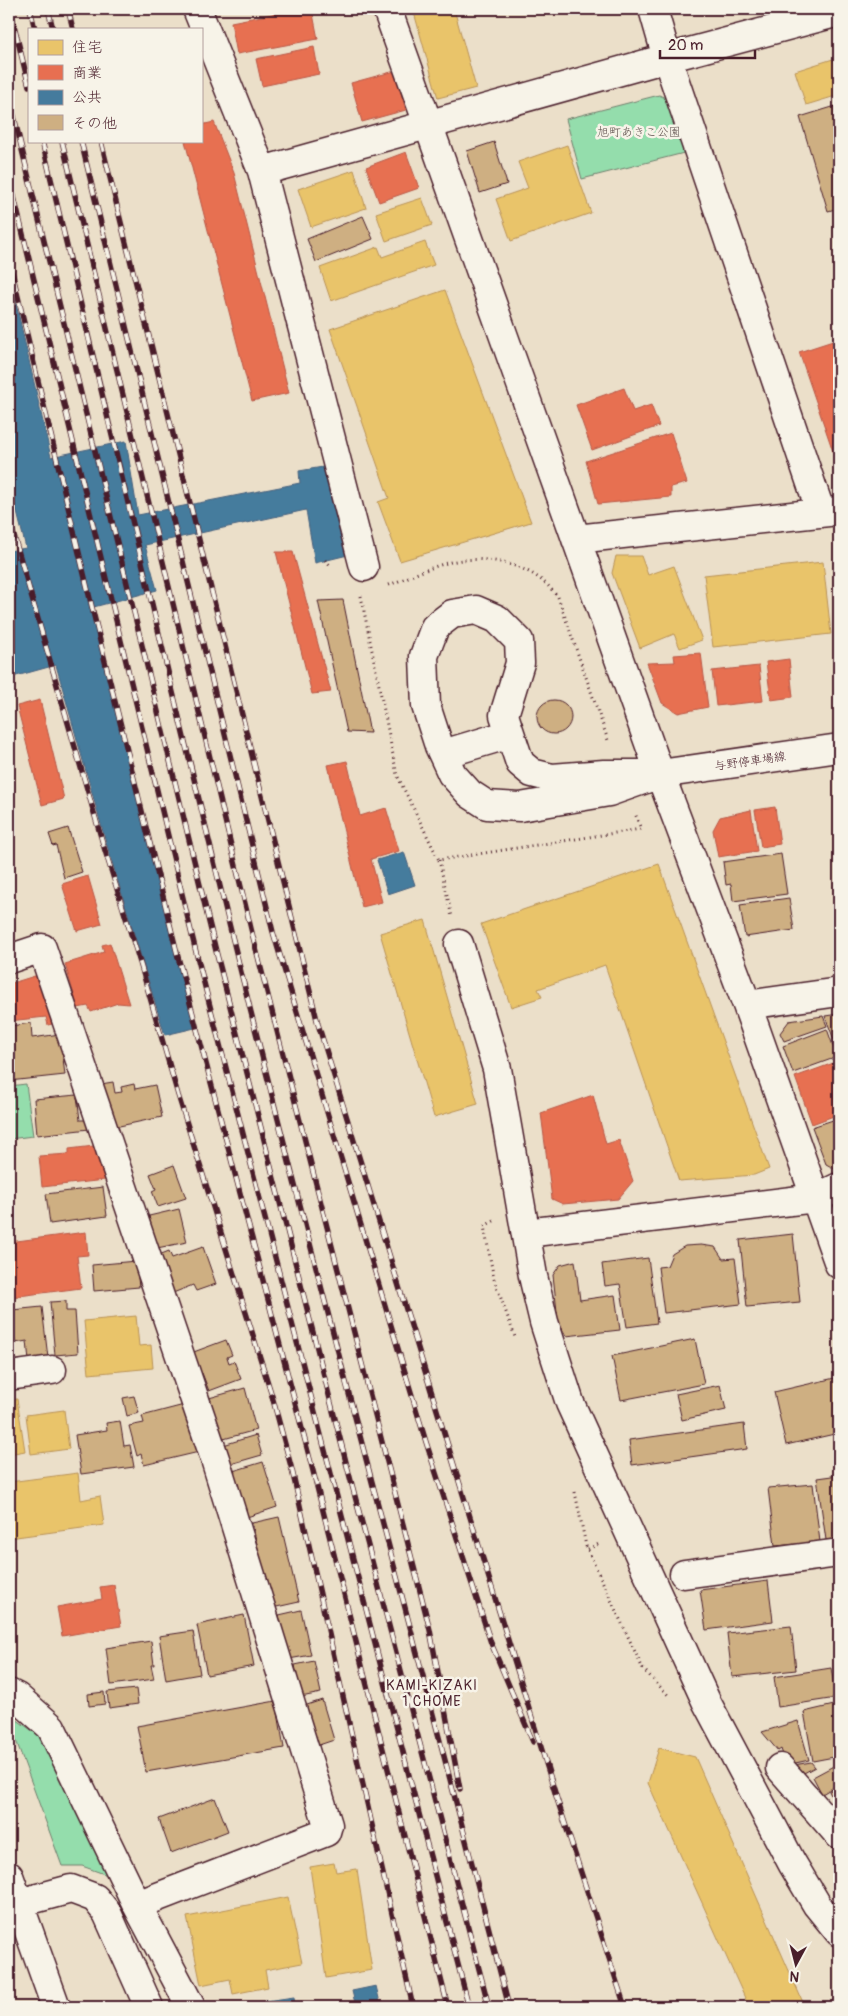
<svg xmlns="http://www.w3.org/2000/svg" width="848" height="2016" font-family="Pangolin,'Klee One',sans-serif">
  <rect width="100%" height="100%" fill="#ebdfc9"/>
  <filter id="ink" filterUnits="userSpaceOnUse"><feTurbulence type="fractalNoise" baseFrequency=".02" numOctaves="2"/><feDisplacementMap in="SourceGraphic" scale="10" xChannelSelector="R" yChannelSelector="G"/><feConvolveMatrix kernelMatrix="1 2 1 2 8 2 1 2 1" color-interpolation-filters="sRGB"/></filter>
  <g filter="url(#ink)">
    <path fill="#94ddac" stroke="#6f7e6c" d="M659,95l11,5 14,53 -102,26 -16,-60z
      M26,1084l7,52 -24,3v-53z
      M9,1714l36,26 62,135 -25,-9h-20l-53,-145z"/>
    <path fill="#e9c46a" stroke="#b99257" d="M413,9h41l22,79 -38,10z
      M833,59l6,19v17l-33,10 -11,-34z
      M567,145l24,68 -80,28 -15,-42 32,-11 -10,-26z
      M354,170l12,38 -55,19 -13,-38z
      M422,198l10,27 -46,16 -10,-28z
      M425,242l9,23 -103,36 -11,-33 58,-21 4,10z
      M445,290l86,232 -131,39 -22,-59 11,-4 -59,-169z
      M616,556h25l7,19 26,-9 28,74 -22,8 -6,-14 -34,14 -28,-75z
      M823,562l8,72 -118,13 -9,-72z
      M659,864l110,305 -15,6 -75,6 -74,-216 -67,24 4,8 -31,10 -30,-83z
      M425,920l53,184 -44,13 -54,-184z
      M136,1316l3,30 12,-1 2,23 -64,6 -5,-53z
      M17,1399l8,52 -16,3v-54z
      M64,1410l5,39 -38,5 -5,-39z
      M78,1473l3,27 19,-4 4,29 -95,13v-56z
      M659,1748l36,9 110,250h-56l-101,-224z
      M334,1863l2,9 21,-3 15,101 -46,8 -16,-111z
      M288,1897l14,66 -37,7 3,17 -35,7 -3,-15 -29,6 -14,-68z"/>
    <path fill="#e76f51" stroke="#b85746" d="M298,9h14l6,30 -81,15 -6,-32z
      M314,47l5,27 -57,12 -6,-27z
      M395,71l11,39 -44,12 -11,-39z
      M214,122l20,51 55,220 -37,8 -67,-260h16v-16z
      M406,152l13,36 -40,14 -13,-35z
      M839,339v120l-3,1 -37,-108z
      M624,388l9,23 18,-6 8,21 -67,24 -16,-45z
      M671,433l16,50 -16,4v10l-73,7 -12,-43z
      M276,552h17l38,140 -19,2z
      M701,653l7,54 -30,6 -16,-10 -15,-40 28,-1 -1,-7z
      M789,659l4,38 -22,3 -5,-38z
      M759,666l4,35 -47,5 -4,-35z
      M40,700l24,99 -22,6 -25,-99z
      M347,761l13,55 26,-8 13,43 -28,8 11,43 -20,5 -34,-142z
      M775,807l5,37 -19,3 -6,-37z
      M751,810l6,41 -39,6 -5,-27 7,-13z
      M88,876l14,48 -25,7 -15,-47z
      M110,943l19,61 -11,-1 -27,9 -3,-6 -10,2 -13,-44 39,-12 -2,-7z
      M41,974l15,49 -8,2 -2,-8 -37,4v-37z
      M839,1061v53l-27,10 -17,-47z
      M593,1095l13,49 13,-4 14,41 -15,18 -55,5 -11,-5 -11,-86z
      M94,1146l11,34 -63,7 -3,-31 30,-2v-5z
      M86,1232l2,23 -11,1 4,32 -70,9 -2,-55z
      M114,1585l7,41 -59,10 -5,-29 45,-8 -2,-12z"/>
    <path fill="#457b9d" stroke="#465f7b" d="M9,273l42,184 75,-16 12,74 162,-32 -1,-12 30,-5 23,88 -37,9 -9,-53 -161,35 12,45 -67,18 105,420 -30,7 -59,-193 -50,-177 -47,13v-127l17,-3 -17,-68z
      M404,852l11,33 -27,9 -11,-34z
      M376,1986l5,21h-25l-4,-16z
      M294,1997l1,10h-28l-1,-6z"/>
    <path fill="#ceaf82" stroke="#4a1f2b" d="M839,105v103l-11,3 -28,-94z
      M494,142l13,42 -27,9 -13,-42z
      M363,216l10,23 -57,23 -9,-23z
      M343,600l27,133 -23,-1 -29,-131z
      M537 717a17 17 0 1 1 34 0a17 17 0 1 1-34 0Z
      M68,828l14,44 -18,6 -8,-33 -3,1 -4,-12z
      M781,854l6,40 -54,7 -2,-17 -5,1 -3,-23z
      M789,898l5,32 -49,7 -5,-32z
      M839,1014v39l-14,-37z
      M823,1016l4,10 -43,15 -4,-8 9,-12z
      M31,1023l1,15 28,-4 5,41 -56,6v-46h3l-1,-9z
      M827,1029l10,28 -44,16 -10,-27z
      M113,1082l2,11 7,-1 -1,-5 13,-3 1,5 20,-4 7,32 -52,11 -9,-44z
      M77,1095l3,25h8l1,9 -52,6 -3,-36z
      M839,1118v51l-2,1 -11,-6 -14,-37z
      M174,1165l12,33 -28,9 -6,-16 4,-2 -6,-15z
      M103,1187l4,29 -57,8 -4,-30z
      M179,1209l8,33 -35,7 -5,-21 4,-1 -2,-11z
      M793,1234l7,68 -53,5 -7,-67z
      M701,1245l14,2 8,12 12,-1 6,46 -77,9 -6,-46 9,-1 5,-12 13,-8z
      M203,1247l13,37 -20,7 -3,-6 -25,10 -14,-38 15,-6 3,7z
      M648,1258l9,65 -30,4 -7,-43 -15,2 -3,-22z
      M136,1261l3,26 -45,4 -2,-26z
      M575,1261l5,39 35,-5 5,35 -54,6 -8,-15 -5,-46 7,-10z
      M66,1301v10h9l3,42 -23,2 -5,-53z
      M42,1307l6,51 -19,3 -2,-20 -12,2 -3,-33z
      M695,1339l9,45 -83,16 -9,-44z
      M226,1340l6,15 -5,2 2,6 5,-2 7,18 -32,12 -7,-18 -3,1 -8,-21z
      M839,1377v56l-53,12 -12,-53z
      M720,1385l6,25 -44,10 -6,-26z
      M245,1388l11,42 -36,10 -11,-42z
      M134,1396l5,17 -12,3 -4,-18z
      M188,1404l11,48 -55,13 -3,-11 -4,2 -8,-30 15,-3 -2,-7z
      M120,1421l4,25 6,-1 4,22 -53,7 -6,-39 32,-5 -1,-7z
      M744,1424l3,25 -115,16 -3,-25z
      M256,1435l6,20 -35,10 -7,-19z
      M263,1462l14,45 -30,10 -14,-46z
      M839,1475v63l-13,2 -9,-62z
      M813,1484l7,58 -45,4 -7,-58z
      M279,1517l20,85 -27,6 -20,-85z
      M768,1581l5,40 -67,9 -6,-40z
      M301,1610l10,45 -22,4 -10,-44z
      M244,1615l10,51 -47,9 -10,-50z
      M791,1626l5,44 -64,7 -5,-44z
      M193,1631l7,43 -34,6 -7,-44z
      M151,1641l3,24h-3l3,14 -43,6 -5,-37z
      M314,1661l7,32 -20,4 -6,-32z
      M831,1668l5,30 -58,9 -4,-30z
      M839,1669v28h-1l-3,-27z
      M136,1689l2,15 -29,4 -2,-16z
      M104,1692l1,12 -16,2 -1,-12z
      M322,1700l12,40 -18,6 -12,-40z
      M276,1701l8,47 -138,24 -9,-46z
      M834,1705l5,29v22l-26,5 -9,-49z
      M798,1721l11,39 -18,4 -7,-6 -3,-9 -3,2 -16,-19z
      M811,1762l4,5 -13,7 -8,-9z
      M839,1763v21l-17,10 -9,-17z
      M839,1786v27l-10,-22z
      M215,1798l13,33 -57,22 -12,-34z"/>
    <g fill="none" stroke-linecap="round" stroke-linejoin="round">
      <g stroke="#4a1f2b" stroke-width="31">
        <path id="minor" d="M197,9l65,162 405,-113 172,-46
          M387,9l273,765 87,231 92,259
          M653,9l14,49 154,455
          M262,171l102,396
          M576,539l262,-28
          M476,610l21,9 22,22 1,22 -16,52 16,48 12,10 20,5 52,-4h56l-51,18 -89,15 -33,-2 -17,-11 -18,-20 -13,-28 -13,-40 -2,-50 11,-29 17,-13z
          M443,754l67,-20
          M459,944l38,125 36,207 11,46 26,81 137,300 85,160 25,42 22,27
          M9,959l33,-11 173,511 113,366 -2,7 -189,73
          M747,1005l92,-13
          M526,1233l290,-35 23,-11
          M9,1376l43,-6
          M684,1574l155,-21
          M9,1693l8,4 34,30 86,178 54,102
          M780,1768l59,67
          M19,1903l52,-14 24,9 12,15 42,94"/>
      </g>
      <g stroke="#4a1f2b" stroke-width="31">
        <path id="major" d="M660,774l179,-26
          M9,1876l47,131"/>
      </g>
      <path stroke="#4a1f2b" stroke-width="3" stroke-dasharray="1 4" stroke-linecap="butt" d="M325,560l7,7
        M389,585c20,-8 41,-18 62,-23 29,-7 71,0 94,21 5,4 9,10 13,14l51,146
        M361,596l36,179 42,85 202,-31 -6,-16
        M439,860l13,57
        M494,1221l-10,5 10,53 21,58
        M575,1492l11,54 57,123 26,27
        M588,1549l13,-6"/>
      <use href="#minor" stroke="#f7f3e8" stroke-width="28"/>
      <use href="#major" stroke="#f7f3e8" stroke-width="28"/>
      <g stroke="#4a1f2b" stroke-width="5.5">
        <path id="rail" d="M10,9l19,77
          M30,9l5,20
          M48,9l5,20
          M68,9l5,20
          M9,96l206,851 131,515 143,545
          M42,141c63,267 126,533 191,799 88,357 185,711 276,1067
          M62,141l191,796 177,693 30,159
          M81,141l192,791 153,510 65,201 42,99
          M101,141l217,883 239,775 68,208
          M9,176l187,776 273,1055
          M9,259l92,386 77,312 134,510 136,540
          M9,519l94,325 38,122 37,129 94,301 20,74 121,537"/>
      </g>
      <use href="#rail" stroke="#f7f3e8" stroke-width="4" stroke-dasharray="11" stroke-linecap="butt"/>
    </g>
  </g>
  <g text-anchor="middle" stroke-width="5" stroke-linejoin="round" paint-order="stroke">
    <g font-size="12" fill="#5c4e4b" stroke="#f7f3e8">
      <text x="639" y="136">旭町あきこ公園</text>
    </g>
    <g font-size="12" fill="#4a1f2b" stroke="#f7f3e8">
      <text transform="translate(750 761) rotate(-8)" y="4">与野停車場線</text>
    </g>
    <g font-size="14" letter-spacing="1" fill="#4a1f2b" stroke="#f7f3e8">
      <text x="432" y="1690">KAMI-KIZAKI<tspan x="432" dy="16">1 CHOME</tspan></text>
    </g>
  </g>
  <rect width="848" height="2016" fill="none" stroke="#f7f3e8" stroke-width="30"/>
  <rect x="15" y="15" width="818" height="1986" fill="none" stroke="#4a1f2b" stroke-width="2" filter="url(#ink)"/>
  <rect x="28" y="28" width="175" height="115" fill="#f7f3e8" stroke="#b29e9c"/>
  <rect x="38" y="40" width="25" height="15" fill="#e9c46a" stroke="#b29e9c"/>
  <text x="72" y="52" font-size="15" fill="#4a1f2b">住宅</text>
  <rect x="38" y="65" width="25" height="15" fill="#e76f51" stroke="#b29e9c"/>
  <text x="72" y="78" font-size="15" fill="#4a1f2b">商業</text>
  <rect x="38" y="90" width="25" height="15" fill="#457b9d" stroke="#b29e9c"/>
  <text x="72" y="102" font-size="15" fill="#4a1f2b">公共</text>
  <rect x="38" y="115" width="25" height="15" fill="#ceaf82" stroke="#b29e9c"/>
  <text x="72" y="128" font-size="15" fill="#4a1f2b">その他</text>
  <g transform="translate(796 1964) rotate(187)" stroke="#f7f3e8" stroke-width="4" paint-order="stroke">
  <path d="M0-4L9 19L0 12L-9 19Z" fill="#4a1f2b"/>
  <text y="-8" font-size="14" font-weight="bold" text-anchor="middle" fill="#4a1f2b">N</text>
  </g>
  <path d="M660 50v8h95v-8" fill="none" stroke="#4a1f2b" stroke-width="2.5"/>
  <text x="668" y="50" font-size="15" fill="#4a1f2b" stroke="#f7f3e8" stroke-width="4" paint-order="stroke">20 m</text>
</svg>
